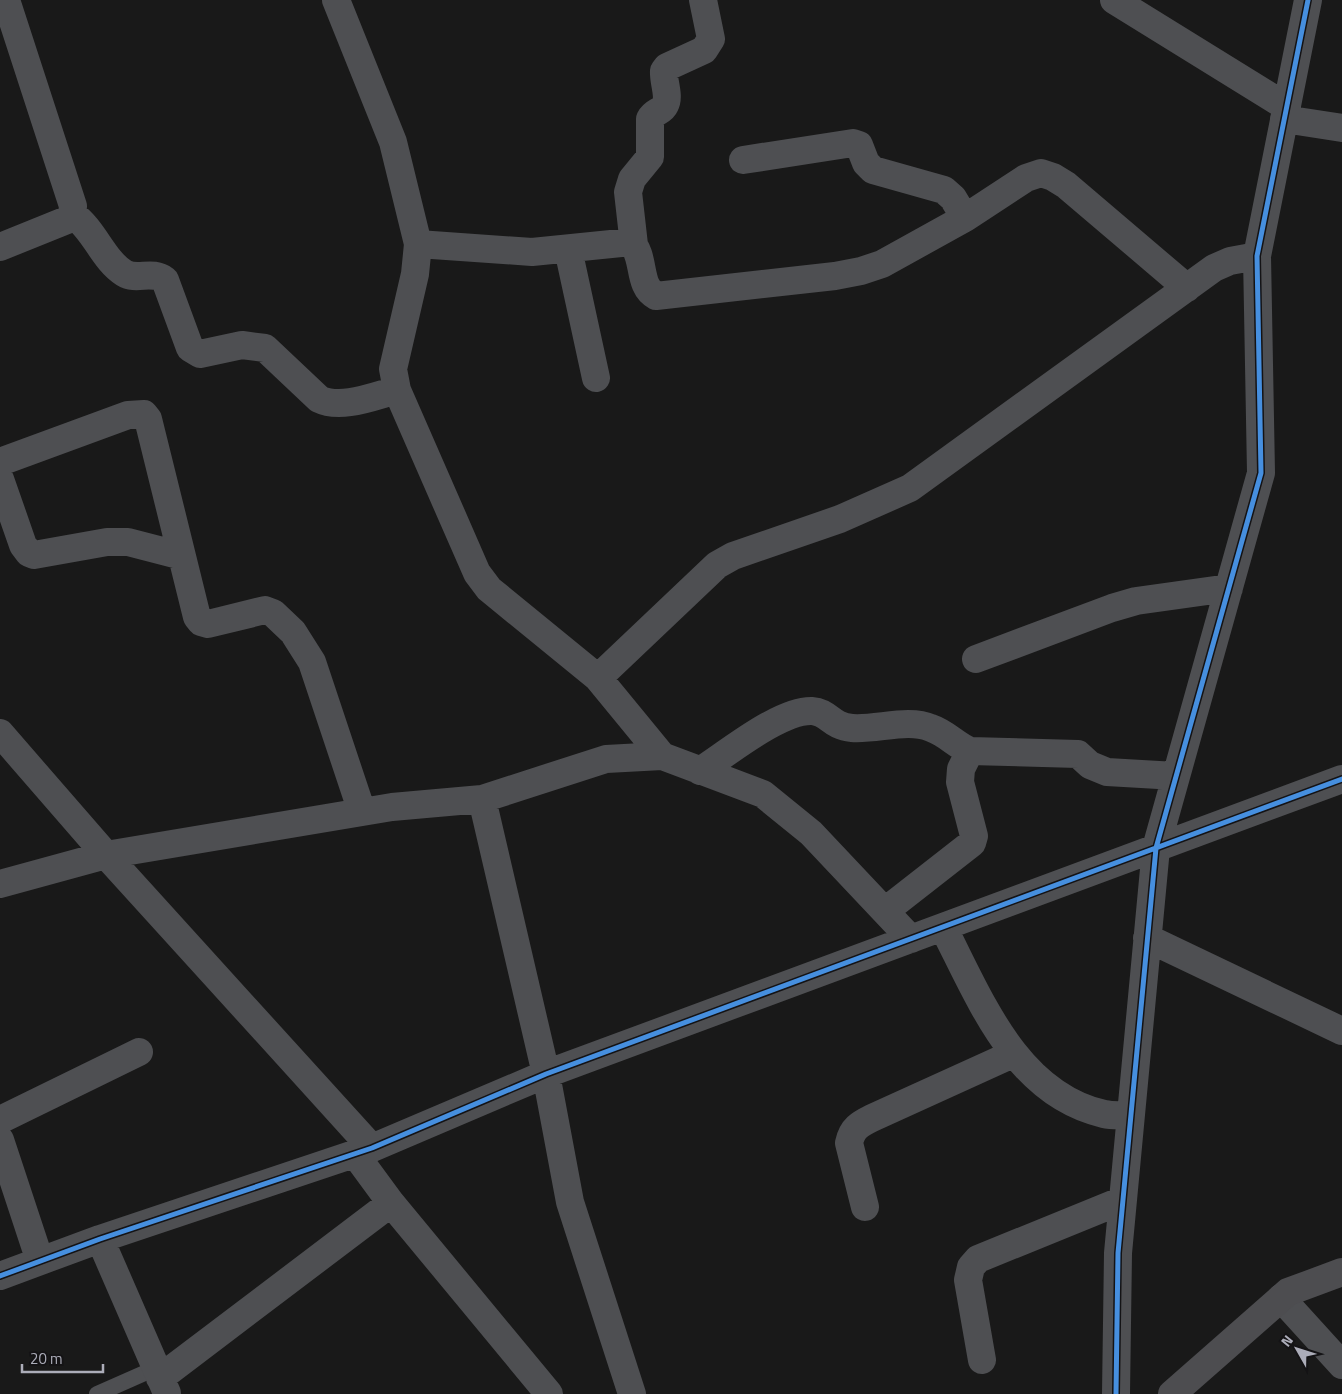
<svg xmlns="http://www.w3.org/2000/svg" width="1342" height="1394" font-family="'Titillium Web',sans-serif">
  <rect width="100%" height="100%" fill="#191919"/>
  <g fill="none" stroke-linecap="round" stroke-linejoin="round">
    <path stroke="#4e4f52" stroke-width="16" d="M97,1394l59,-26"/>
    <path stroke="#4e4f52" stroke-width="28" d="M336,0l57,142 25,102 -3,30 -22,95 4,21 80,183 12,16 109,89 64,78 101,38 48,39 100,106
      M1114,0l173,107
      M1284,119l58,9
      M743,160l110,-17 6,2 7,18 7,7 71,20 9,8 12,20
      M72,214c22,15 31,46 52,59 13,8 28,-3 41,7l25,68 10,6 42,-9 23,3 54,51c22,11 55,-3 78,-9
      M418,244l114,8 99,-10c15,15 6,44 25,54l179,-20 26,-5 21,-7 83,-46 61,-40 15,-5 12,4 13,8 121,103
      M634,245l-6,-53 4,-13 18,-22v-38c4,-8 12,-7 15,-14 5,-9 -2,-24 -1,-34l3,-4 37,-17 7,-11 -8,-39
      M0,247l67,-27 5,-6 1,-8 -67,-206
      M568,249l28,129
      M0,462l128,-47 16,-1 4,5 49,198 4,5 7,2 57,-14 8,3 20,19 19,30 50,150
      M0,479l23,66 6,8 5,2 73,-13h21l54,14
      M976,659l136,-51 24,-7 93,-13
      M598,678l119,-113 16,-9 107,-37 70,-31 304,-220 16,-7 27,-5
      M0,733l106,122 266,293
      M700,771c28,-18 80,-61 112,-60 17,1 18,15 40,17 25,2 56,-10 79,0 15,5 25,17 39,23l108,3 12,11 17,7 69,4
      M482,799l64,275 24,128 62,192
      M0,884l106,-29 286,-48 90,-8 124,-40 56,-3
      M885,911l87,-68 2,-7 -14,-54 1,-13 9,-18
      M943,927c37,72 73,167 161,187 9,2 19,1 27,1
      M1147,938l195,93
      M0,1120l139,-68
      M0,1140l40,121
      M355,1154l36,49 158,191
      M865,1207l-16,-64c3,-15 11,-19 23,-25l141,-64
      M100,1239l67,154
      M0,1276l100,-37 272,-91 174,-74 796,-295
      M1281,1298l61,67
      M982,1360l-14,-80 3,-13 7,-8 145,-59
      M160,1378l231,-175
      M1116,1394l2,-141 38,-405 105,-375 -4,-217 51,-256"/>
    <path stroke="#4d4d50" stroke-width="28" d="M1172,1394l116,-102 54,-20"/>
    <g stroke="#141315" stroke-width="8">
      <path id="cycleway" d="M0,1276l100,-37 272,-91 174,-74 796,-295
        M1116,1394l2,-141 38,-405 105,-375 -4,-217 51,-256"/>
    </g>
    <use href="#cycleway" stroke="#468fdf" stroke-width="5"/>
  </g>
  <g transform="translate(1297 1349) rotate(309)" stroke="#141315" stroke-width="4" paint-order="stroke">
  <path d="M0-4L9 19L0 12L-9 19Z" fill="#acadb9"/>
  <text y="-8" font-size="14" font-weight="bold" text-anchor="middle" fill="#acadb9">N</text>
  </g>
  <path d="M22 1364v8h81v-8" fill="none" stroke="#acadb9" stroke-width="2.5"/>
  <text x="30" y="1364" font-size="15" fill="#acadb9" stroke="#141315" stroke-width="4" paint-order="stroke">20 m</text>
</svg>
